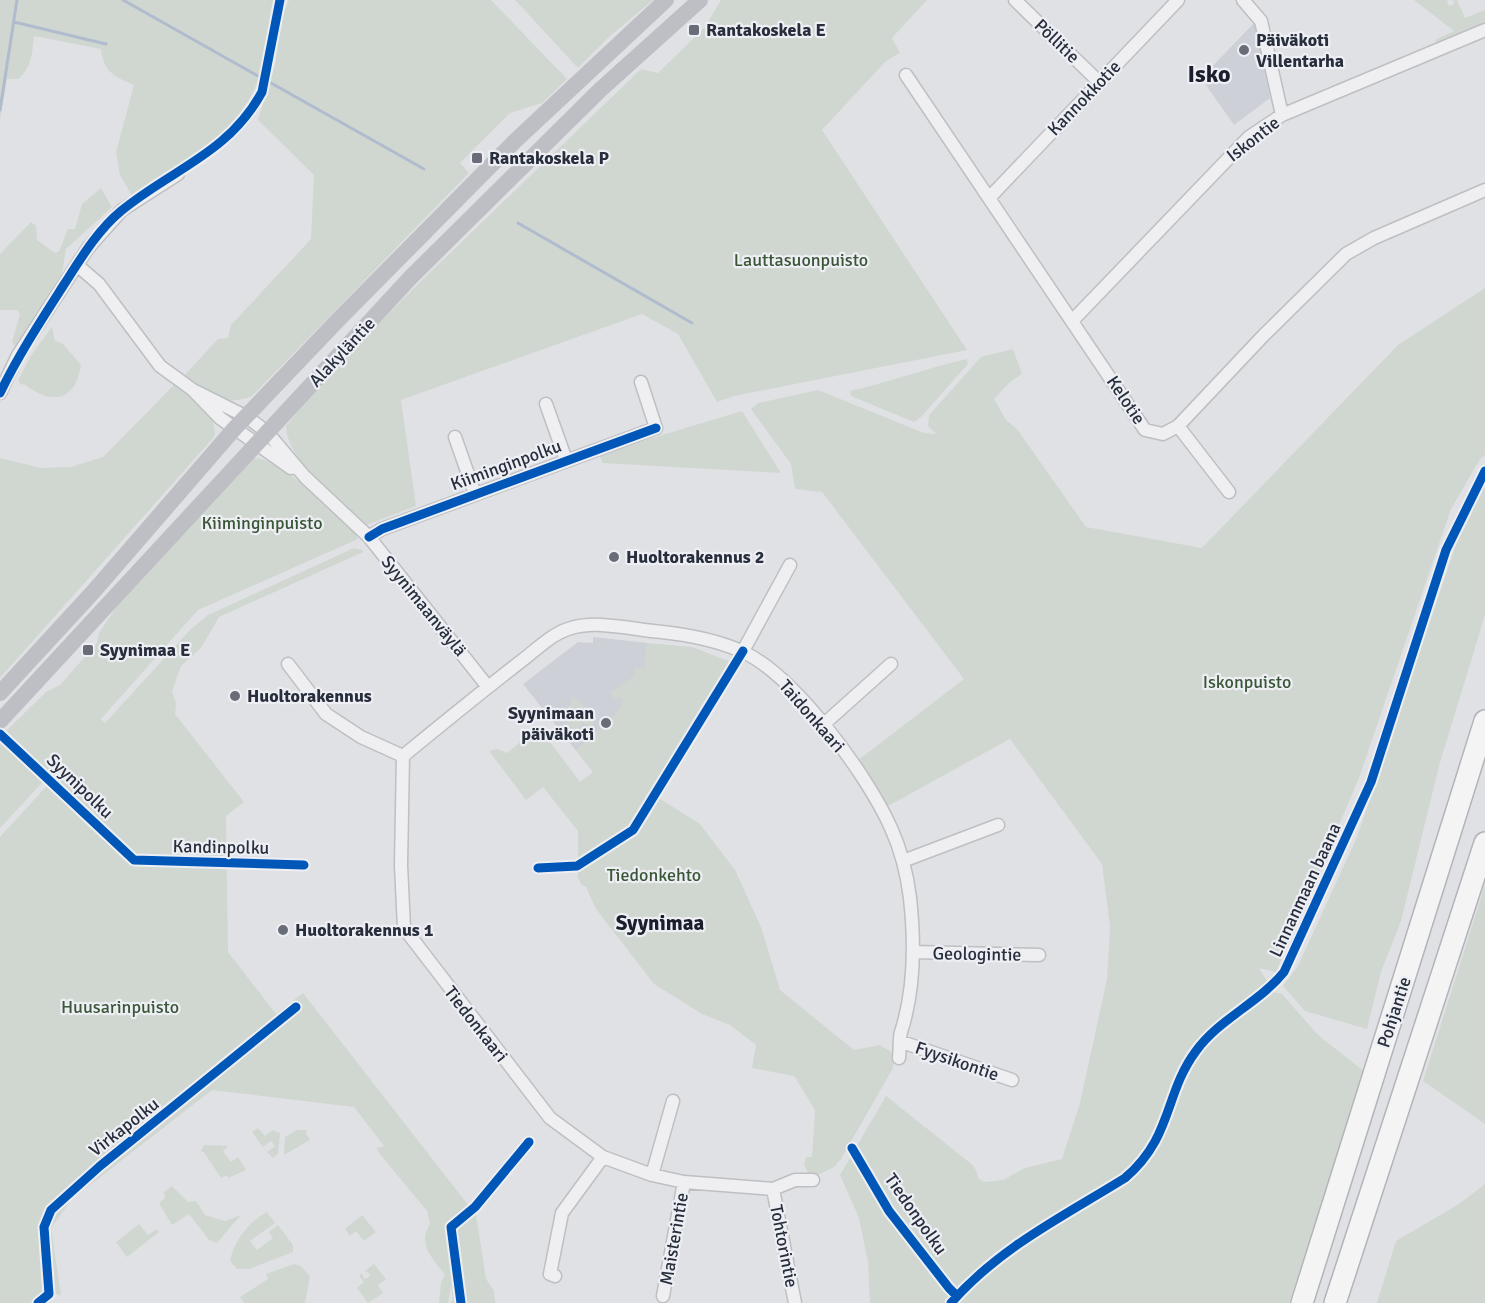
<svg xmlns="http://www.w3.org/2000/svg" width="1485" height="1303" font-family="Signika,sans-serif">
  <rect width="100%" height="100%" fill="#e0e1e4"/>
  <path fill="#ced0d7" d="M1255,22l15,76 -36,27 -33,-47z
    M593,637l54,6 -2,26 -32,128 -90,-113 55,-42 15,1z"/>
  <path fill="#d0d7d0" d="M0,0h273c-5,22 -5,46 -11,68 -17,65 -78,94 -130,128l-12,-21 -4,-23 18,-67c-20,-8 -31,-14 -33,-36l-67,-13c-2,18 -2,30 -15,43h-12l-7,41z
    M289,0h202l76,79 -25,24 -32,10 -50,50 9,10 -217,223c-30,12 -44,-4 -69,-19l35,-38 10,-1 3,-13 80,-86 3,-64 -56,-55 17,-55 6,-47z
    M515,0h138l-44,37 -31,31z
    M721,0h206l-35,38 8,15 -14,8 -64,69 145,220 -233,46 -17,6 -39,-68 -36,-20 -241,86 15,106 -50,19c-25,-24 -79,-63 -80,-99l40,-49 90,-91 225,-217 17,4 47,-46z
    M1414,0h33l2,6 5,-2 -1,-4h4l8,18 20,-8v14l-47,20 -3,-4 19,-9z
    M101,188l11,19 -46,42 -5,29 -45,69 -4,-5 8,-28 -3,-4h-17v-56l31,-32 5,4 1,14 18,13 4,-2 9,-22h7l7,-25z
    M1485,288v167l-5,4 -29,50 -92,269 -83,194 -17,-4 8,13 -51,43 6,7 51,-39 9,2 36,41 47,37 -76,231h-419l-2,-41 -9,-44 -19,-43 46,-79 88,70 5,13 5,3 19,-2 22,-12 37,-9 18,-56 27,-124 3,-52 -8,-63 -92,-125 -122,67 -31,-45 107,-82 -142,-187 -27,-3 -4,-25 -40,-55 7,-6 60,-13 106,43 12,1 -8,-8 1,-11 52,-58 32,-8 9,25 -12,8 -16,17 12,21 11,9 69,98 116,21 196,-203z
    M52,327l3,14 7,2 19,22c-6,38 -30,40 -57,19l-3,1 -3,-5 14,-26z
    M967,359l1,5 -47,53 -7,5 -63,-26 -1,-5c40,-9 77,-23 117,-32z
    M174,385c16,13 46,29 40,52l-214,241v-220l41,10 30,-1 32,-10z
    M742,411l39,62 -178,-10 -4,-9z
    M250,458c29,-4 85,57 106,76l2,5 -160,71 -97,109 4,4 86,-94 17,-14 146,-67 8,2 1,2 -144,65 -18,31 -20,18 -9,25 4,13 -1,10 69,88 -18,14 2,136 48,62 27,-21 173,222 10,64 8,12 1,12h-45l3,-3 -2,-15 -3,18h-9l2,-20 4,-8c-13,-18 -28,-30 -15,-51l-3,-13 -48,-58 -2,-5 7,-2 -30,-39 -142,-17 -140,109 -21,29 10,67 -15,-3 -16,11h-30v-466l54,-59 -4,-4 -50,54v-91l46,-45 14,-7 37,-42 2,-10 20,-30z
    M1485,483v132l-46,151 -38,155 -20,51 -14,57 -62,-18 -22,-25 15,-20 59,-129 108,-319z
    M647,643l45,4 39,15 -80,131 49,31 35,46 26,57 19,63 74,60 26,-5 16,10 -4,15 -51,89 -7,8 -20,10h-3l-7,-12 2,-8h6l3,-47 -21,-34 -42,-8 4,-23 -26,-20 -28,-11 -48,-30 -58,-75 -10,-22 -5,-3 -3,-7v-46l-35,-44 -17,13 -37,-49 8,-2 10,4 32,-26 41,55 13,-10 -17,-22 27,-24 -9,-6 -2,7 -10,-4 -3,4 6,7 1,-4 5,2 -1,4 -4,-1 -2,4 -8,-1v-6l-10,-11 6,-24c18,7 17,29 37,26l14,-20 -2,-6 -6,2 -5,-6 23,-16 2,-9 10,1z
    M1485,885v239l-62,-43z
    M258,1128l7,8 8,-6 7,3 -2,21 -5,4 -6,-6 8,-6 -4,-5 -8,6 -11,-15z
    M297,1130h10l-1,4 4,6 -26,15 1,-18z
    M204,1145l24,1 -5,5 8,11 7,-5 8,13 -18,8 -1,-3 -6,3 -18,-27 -3,2z
    M1485,1184v119h-108l19,-62 63,-37z
    M172,1186l16,16 8,-1 9,14 20,6 16,-6 -24,28 -8,-3 -20,-26 -17,11 -13,-22 6,-5 -1,-6z
    M267,1212l8,11 -25,18 7,9 16,-12 -4,-6 9,-7 15,20v7l-44,17h-12l-7,-8c4,-21 20,-40 37,-49z
    M362,1215l14,17 -12,9 -8,-10 -6,5 -5,-7z
    M139,1224l9,11 9,-6 2,3 -32,25 -11,-15z
    M294,1264l7,2 9,10 -5,27h-61l-4,-6 28,-18 -2,-5z
    M374,1264l12,15 -8,6 5,8 -15,10 -11,-15 7,-6 -5,-6 3,-3 2,6 4,-1 2,-4 -5,-3z"/>
  <g fill="none" stroke-linecap="round" stroke-linejoin="round">
    <path stroke="#b0bcce" stroke-width="3" d="M123,0l135,76
      M14,22l92,22
      M271,83l153,86
      M0,110l17,-110
      M518,223l174,100"/>
    <g stroke="#bebfc2" stroke-width="15">
      <path id="minor" d="M1015,0l84,82
        M1243,0l18,21 21,94
        M906,75l239,355 18,4 15,-8 85,-90 83,-82 28,-16 111,-48
        M990,197l188,-197
        M77,265l22,19 61,82 33,24 27,28 71,50
        M1072,321l177,-184 33,-22 203,-85
        M193,390l54,27 20,15 38,45 64,60 119,150
        M0,393l18,-38 70,-107 34,-38 56,-36
        M546,404l20,56
        M1178,426l51,66
        M455,437l20,57
        M369,537l13,-8 274,-101 -15,-46
        M743,651l47,-86
        M288,664l38,50 35,23 42,19
        M824,724l67,-60
        M903,861l95,-36
        M914,952l125,3
        M902,1042l110,38
        M652,1175l21,-74
        M813,1180h-18l-22,9 -89,-7 -32,-7 -49,-18 -53,-39 -146,-190 -3,-63 2,-109c39,-32 77,-63 117,-94 15,-11 30,-27 48,-33 29,-10 65,1 94,3 27,3 54,8 79,19 53,23 127,125 150,177 10,22 16,46 19,70 5,45 5,91 -9,134 -2,7 -1,18 -2,26
        M773,1189l22,114
        M555,1276l-5,-2 12,-61 41,-56
        M663,1296l21,-114"/>
    </g>
    <g stroke="#b2b4b9" stroke-width="24">
      <path id="motorway" d="M1302,1303l183,-582
        M1335,1303l150,-460"/>
    </g>
    <use href="#minor" stroke="#efeff1" stroke-width="12"/>
    <path stroke="#bebfc4" stroke-width="16" d="M0,693l94,-102 141,-163 103,-108 177,-179 151,-141
      M0,721l411,-444 189,-187 100,-90"/>
    <use href="#motorway" stroke="#f4f4f5" stroke-width="21"/>
    <g stroke="#edeff4" stroke-width="13">
      <path id="cycleway" d="M0,393c19,-39 42,-74 65,-110 16,-25 33,-53 56,-72 51,-42 107,-57 141,-119l18,-92
        M369,537l13,-8 274,-101
        M0,734l134,126 170,5
        M538,868l39,-2 56,-36 110,-179
        M852,1148l37,63 60,77 8,8
        M38,1303l11,-9 -5,-67 7,-17 49,-44 196,-159
        M461,1303l-10,-76 24,-20 54,-65
        M951,1303c49,-56 113,-87 174,-125 48,-41 39,-84 71,-127 23,-32 63,-48 88,-79l87,-190 75,-232 39,-79"/>
    </g>
    <use href="#cycleway" stroke="#0057b8" stroke-width="9"/>
  </g>
  <g fill="#686d77" stroke="#edeff4" stroke-width="2">
    <rect x="688" y="24" width="12" height="12" rx="3"/>
    <circle cx="1244" cy="50" r="6"/>
    <rect x="471" y="152" width="12" height="12" rx="3"/>
    <circle cx="614" cy="557" r="6"/>
    <rect x="82" y="644" width="12" height="12" rx="3"/>
    <circle cx="235" cy="696" r="6"/>
    <circle cx="606" cy="723" r="6"/>
    <circle cx="283" cy="930" r="6"/>
  </g>
  <g text-anchor="middle" stroke-width="4.5" stroke-linejoin="round" paint-order="stroke">
    <g font-size="18" font-weight="bold" fill="#282e3c" stroke="#edeff4" text-anchor="start">
      <text x="706" y="36">Rantakoskela E</text>
      <text x="1256" y="46">Päiväkoti<tspan x="1256" dy="21">Villentarha</tspan></text>
      <text x="489" y="164">Rantakoskela P</text>
      <text x="626" y="563">Huoltorakennus 2</text>
      <text x="100" y="656">Syynimaa E</text>
      <text x="247" y="702">Huoltorakennus</text>
      <text x="594" y="719" text-anchor="end">Syynimaan<tspan x="594" dy="21">päiväkoti</tspan></text>
      <text x="295" y="936">Huoltorakennus 1</text>
    </g>
    <g font-size="18" fill="#282e3c" stroke="#edeff4">
      <text transform="translate(1057 41) rotate(44)" y="6">Pöllitie</text>
      <text transform="translate(1084 98) rotate(-46)" y="6">Kannokkotie</text>
      <text transform="translate(1253 139) rotate(-38)" y="6">Iskontie</text>
      <text transform="translate(342 352) rotate(-47)" y="6">Alakyläntie</text>
      <text transform="translate(1126 400) rotate(56)" y="6">Kelotie</text>
      <text transform="translate(506 465) rotate(-20)" y="6">Kiiminginpolku</text>
      <text transform="translate(424 606) rotate(51)" y="6">Syynimaanväylä</text>
      <text transform="translate(812 716) rotate(49)" y="6">Taidonkaari</text>
      <text transform="translate(80 786) rotate(44)" y="6">Syynipolku</text>
      <text transform="translate(221 847) rotate(1)" y="6">Kandinpolku</text>
      <text transform="translate(1305 890) rotate(-65)" y="6">Linnanmaan baana</text>
      <text transform="translate(977 954) rotate(1)" y="6">Geologintie</text>
      <text transform="translate(1394 1012) rotate(-72)" y="6">Pohjantie</text>
      <text transform="translate(476 1024) rotate(52)" y="6">Tiedonkaari</text>
      <text transform="translate(957 1061) rotate(19)" y="6">Fyysikontie</text>
      <text transform="translate(124 1127) rotate(-38)" y="6">Virkapolku</text>
      <text transform="translate(916 1214) rotate(55)" y="6">Tiedonpolku</text>
      <text transform="translate(674 1239) rotate(-80)" y="6">Maisterintie</text>
      <text transform="translate(784 1246) rotate(79)" y="6">Tohtorintie</text>
    </g>
    <g font-size="18" fill="#3a5637" stroke="#edeff4">
      <text x="801" y="266">Lauttasuonpuisto</text>
      <text x="262" y="529">Kiiminginpuisto</text>
      <text x="1247" y="688">Iskonpuisto</text>
      <text x="654" y="881">Tiedonkehto</text>
      <text x="120" y="1013">Huusarinpuisto</text>
    </g>
    <g font-size="21" font-weight="bold" fill="#1b1f2c" stroke="#edeff4">
      <text x="660" y="930">Syynimaa</text>
    </g>
    <g font-size="24" font-weight="bold" fill="#1b1f2c" stroke="#edeff4">
      <text x="1209" y="82">Isko</text>
    </g>
  </g>
</svg>
